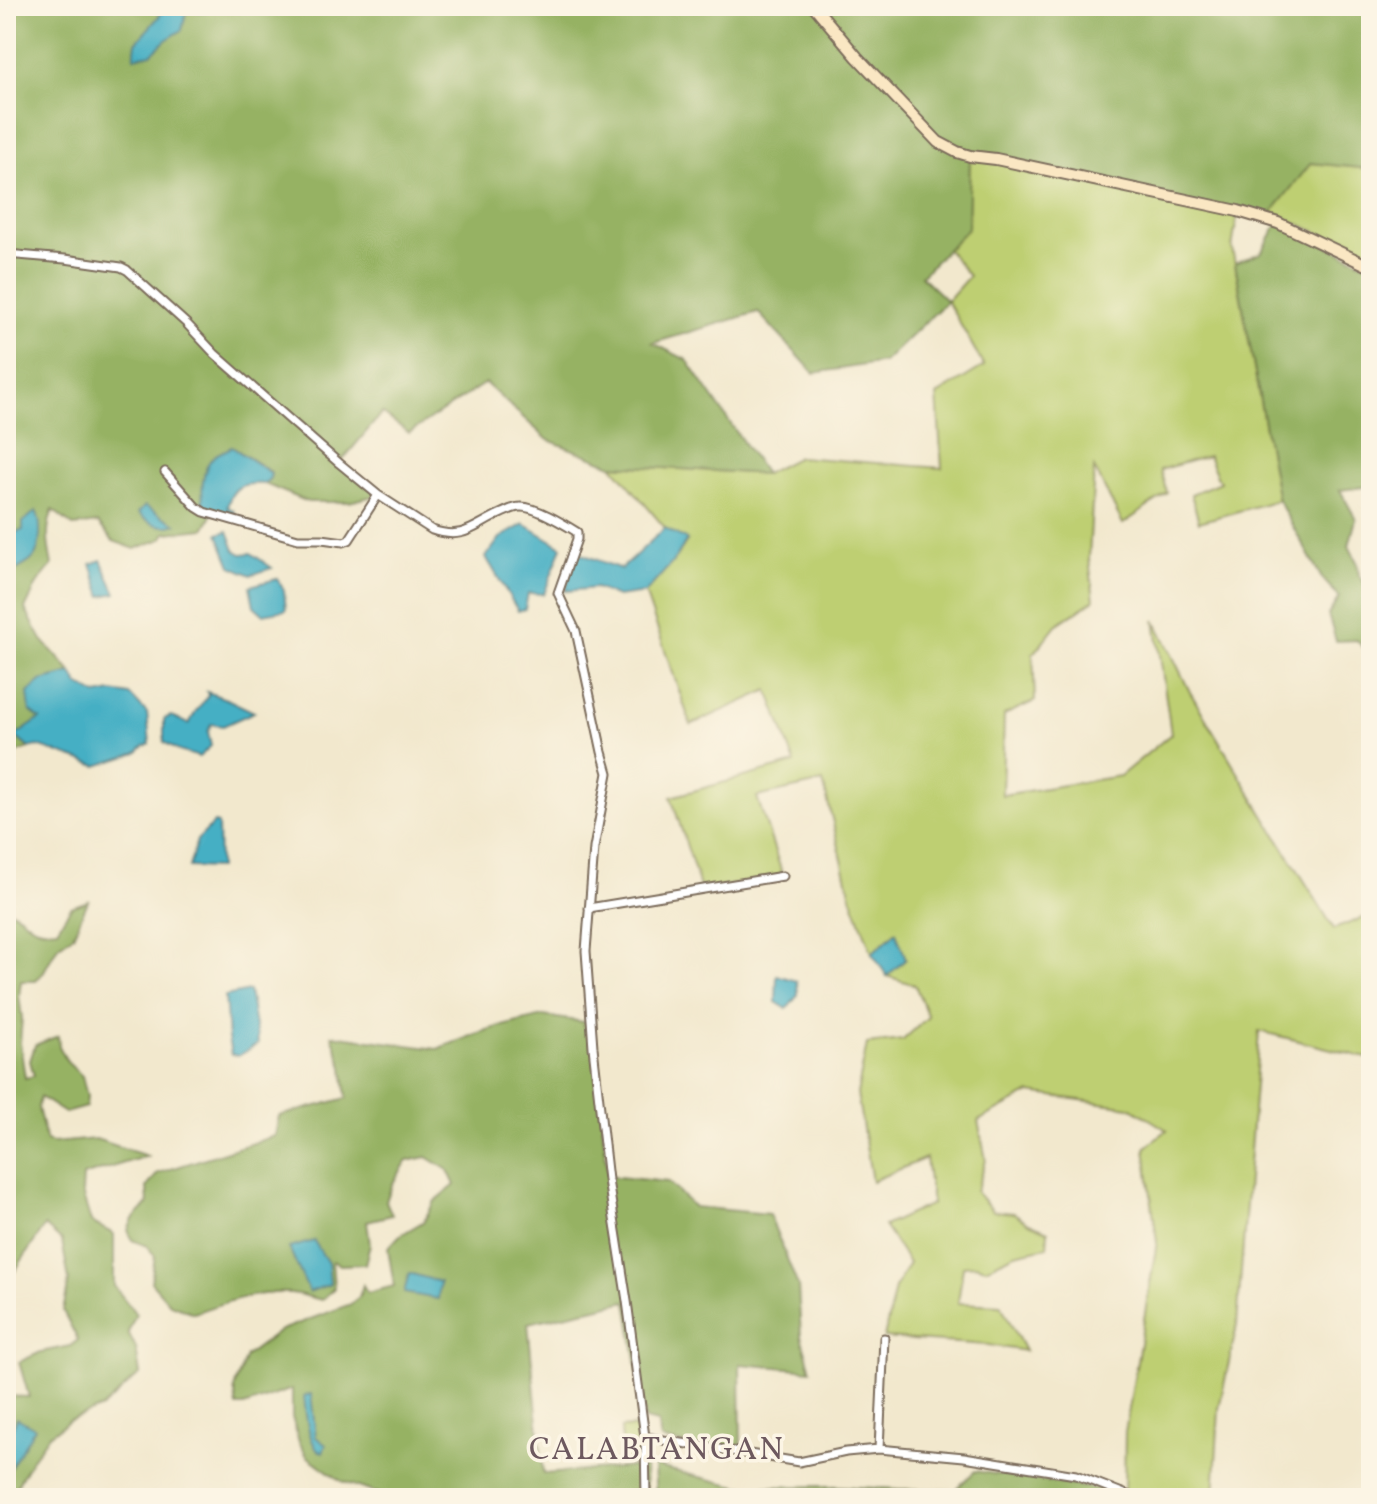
<svg xmlns="http://www.w3.org/2000/svg" width="1377" height="1504" font-family="Vollkorn,serif">
  <rect width="100%" height="100%" fill="#fcf5e5"/>
  <filter id="ink" filterUnits="userSpaceOnUse"><feTurbulence type="fractalNoise" baseFrequency=".0125" numOctaves="2"/><feDisplacementMap in="SourceGraphic" scale="16" xChannelSelector="R" yChannelSelector="G"/><feConvolveMatrix kernelMatrix="1 2 1 2 8 2 1 2 1" color-interpolation-filters="sRGB"/></filter>
  <filter id="wash" filterUnits="userSpaceOnUse"><feTurbulence type="fractalNoise" baseFrequency=".006" numOctaves="4" result="noise"/><feDisplacementMap in="SourceGraphic" scale="32" xChannelSelector="R" yChannelSelector="G"/><feGaussianBlur stdDeviation="1.8" result="paint"/><feColorMatrix in="noise" values="0 0 0 0 0 0 0 0 0 0 0 0 0 0 0 0 0 1.4 0 .05"/><feComposite in="paint" operator="in"/></filter>
  <g filter="url(#wash)">
    <rect width="100%" height="100%" fill="#f2e8cd"/>
    <path fill="#becf72" stroke="#7c7c48" stroke-width="2" d="M970,156l268,55 -6,37 46,252 -79,22 -8,-28 29,-12 -12,-26 -48,14 7,23 -44,31 -29,-56 -5,90 5,42 -38,25 -23,29 2,47 -31,14 -2,80 118,-19 51,-42 -16,-114 35,72 59,99 85,138 37,-14v144l-112,-28 -22,294 -18,83 -5,90h-79l-11,-5 1,-61 32,-190 -12,-94 22,-18 -37,-23 -100,-14 -52,28 8,39 -10,32 17,19 21,2 15,10 19,8 -1,16 -32,7 -29,14 -11,-3 -12,1 -5,37 43,2 24,46 -37,-6 -104,-7 11,-50 14,-25 -25,-37 48,-22 -6,-46 -54,23 -15,-87 10,-50 36,-4 25,-23 -13,-32 -28,-9 19,-17 -11,-27 -23,21 -21,-57 -28,-114 -66,15 26,79 -82,14 -30,-93 124,-34 -27,-73 -77,35 -46,-132 27,-30 15,-22 -22,-13 -53,-63 153,9 33,-17 144,11 -5,-73 47,-29 -37,-65 22,-25 -22,-27 21,-22z
      M1311,163l60,6v87l-99,-44z
      M638,1427l2,33 -18,1 -1,-33z"/>
    <path fill="#96b264" stroke="#686e41" stroke-width="2" d="M6,6h1365v163l-60,-6 -39,49 -13,5 -289,-60 -2,71 -47,48 26,25 -63,61 -70,11 -56,-61 -105,31 34,17 78,114 -153,-9 -64,-25 -63,-57 -76,50 -27,-20 -42,50 38,32 -29,7h-41l-43,-18 5,-6 1,-6 -39,-25 -21,70 -7,12 -38,4 -4,6 -27,10 -22,-8 -15,-18 -25,3 -20,-16c-8,18 -5,36 -1,55l-15,19 -12,25 17,31 30,33 -31,8v38l-25,17 13,12 -23,9z
      M1278,223l93,43v220l-31,4 16,29 -7,27 8,16 2,14 12,17v65l-14,-18 -21,1 -8,-26 11,-18 -18,-20 -43,-77 -43,-237 26,-10z
      M88,901l-15,34 -15,11 -15,27 -7,8h-15l-2,15 3,22 -2,25 5,35 9,-2 -4,-15 5,-16 23,-9 1,10 8,16 15,14 5,20 -1,11 -21,6 -25,-16 -2,11 8,33 7,2 43,-4 51,17 -64,20 -1,17 9,29 23,12v52l22,28 -8,18 8,16 4,26 -38,34 -32,12 -21,15 -17,24 -19,33v6h-7v-102l23,1 -10,-35 22,-10 29,-6 8,-6 -15,-29 6,-31 -7,-39 -17,-15 -39,58v-375c24,7 19,24 51,20l14,-22z
      M543,1016l48,7 17,153 60,6 26,25 75,7 29,72 3,50 10,34 -71,-6 1,90 -80,-14 -3,-17 -13,-3 -18,-119 -99,22 15,151 102,-8 1,32h-259l-8,-4 -38,-13 -34,-25 -8,-14 -7,-25v-28l-48,17h-7l-3,-18 12,-32 35,-26 70,-26 8,-7 4,-12 4,8 27,-7 -6,-38 11,-12 25,-15 10,-19 21,-17 -7,-15 -21,-13 -20,4 -14,22 -7,18 6,14 -25,6 3,24 -5,19 -25,1 -8,-4 2,27 -12,12c-10,-2 -21,-6 -31,-7 -34,-2 -66,9 -97,20l-24,-9 -19,-22 4,-26 -8,-10 -15,-6 -4,-10 5,-11 15,-15 -1,-17 11,-14 117,-37 4,-20 68,-18 -4,-31 -11,-32 105,14 53,-20z
      M654,1466l87,21 94,-1 63,3 57,1 20,-19 110,16 39,6 7,5h-475z"/>
    <path fill="#45afc4" stroke="#406c71" stroke-width="2" d="M168,6h44v3c-7,4 -13,3 -21,0l-4,1 -5,20 -16,10 -15,14 -17,3 2,-14z
      M232,447l39,26 -1,5 -5,6c-21,-1 -32,0 -38,23l6,3 3,5 -6,2 -26,-7c-3,-17 -3,-40 9,-53 5,-4 13,-7 19,-10z
      M145,506l31,18c-15,6 -27,0 -38,-11z
      M36,511c6,10 5,34 -1,45 -4,7 -14,11 -21,15l-8,-3v-33l17,-5v-8z
      M524,524l38,23 -18,47 -16,-1 -3,16 -7,2 -32,-54 14,-19z
      M665,528l22,12 -15,23 -27,30 -28,4 -21,-9 -31,3 12,-39 44,17z
      M228,531l7,19 7,4 9,-1 21,15 -21,7 -20,-9 -13,-32z
      M101,560l15,33 -14,3 -11,-32z
      M277,579l7,11 2,20 -23,4 -9,-8 -4,-20z
      M72,673l6,11 19,11 15,-3 18,3 17,18 3,31 -6,2 -7,7 -40,13 -59,-20 -9,2 -14,-12 25,-17 -10,-8 -2,-18 13,-12z
      M207,692l22,8 25,12 -31,14 -12,-2 -3,8 3,14 -12,11 -20,-6 -15,-9v-23l7,-3 18,8 6,-11 13,-18z
      M214,823l4,1 1,44 -30,-1 8,-27z
      M896,932l10,27 -19,17 -15,-23z
      M777,975l20,6 1,14 -11,14 -11,-7z
      M249,991l9,53 -20,12 -7,-2 -3,-16 -3,-42z
      M314,1241l14,22 2,21 -21,8 -20,-44z
      M409,1273l31,9 -2,17 -34,-6z
      M311,1394l5,43 10,8 -3,7 -6,-2c-10,-16 -11,-35 -13,-54z
      M17,1418l18,10 -26,42h-3v-29z"/>
  </g>
  <g filter="url(#ink)">
    <g fill="none" stroke-linecap="round" stroke-linejoin="round">
      <g stroke="#7b6c5b" stroke-width="11">
        <path id="minor" d="M6,254l59,5 56,8 6,3 60,54 28,30 124,109 39,32 54,35c33,11 42,-5 70,-17 5,-2 12,-6 18,-6 15,-1 44,17 57,25v7l-19,54 18,38 26,121 6,21 -14,75 -8,103 7,96 15,133 19,121 18,136 1,61
          M165,472l31,35 8,5 94,27h24l22,3 5,-2 29,-45
          M589,908l194,-32
          M645,1437l154,25 47,-10 33,-3 85,8 112,18 59,23
          M879,1449l5,-111"/>
      </g>
      <g stroke="#7b6c5b" stroke-width="14">
        <path id="secondary" d="M814,6l43,51 81,85 19,10 13,4 26,3 242,52 40,12 93,44"/>
      </g>
      <use href="#minor" stroke="#fff" stroke-width="7"/>
      <use href="#secondary" stroke="#fae7c3" stroke-width="10"/>
    </g>
  </g>
  <g text-anchor="middle" stroke-width="7" stroke-linejoin="round" paint-order="stroke">
    <g font-size="32" letter-spacing="2" fill="#6d595f" stroke="#fcf5e5">
      <text x="657" y="1459">CALABTANGAN</text>
    </g>
  </g>
  <rect width="1377" height="1504" fill="none" stroke="#fcf5e5" stroke-width="32"/>
</svg>
